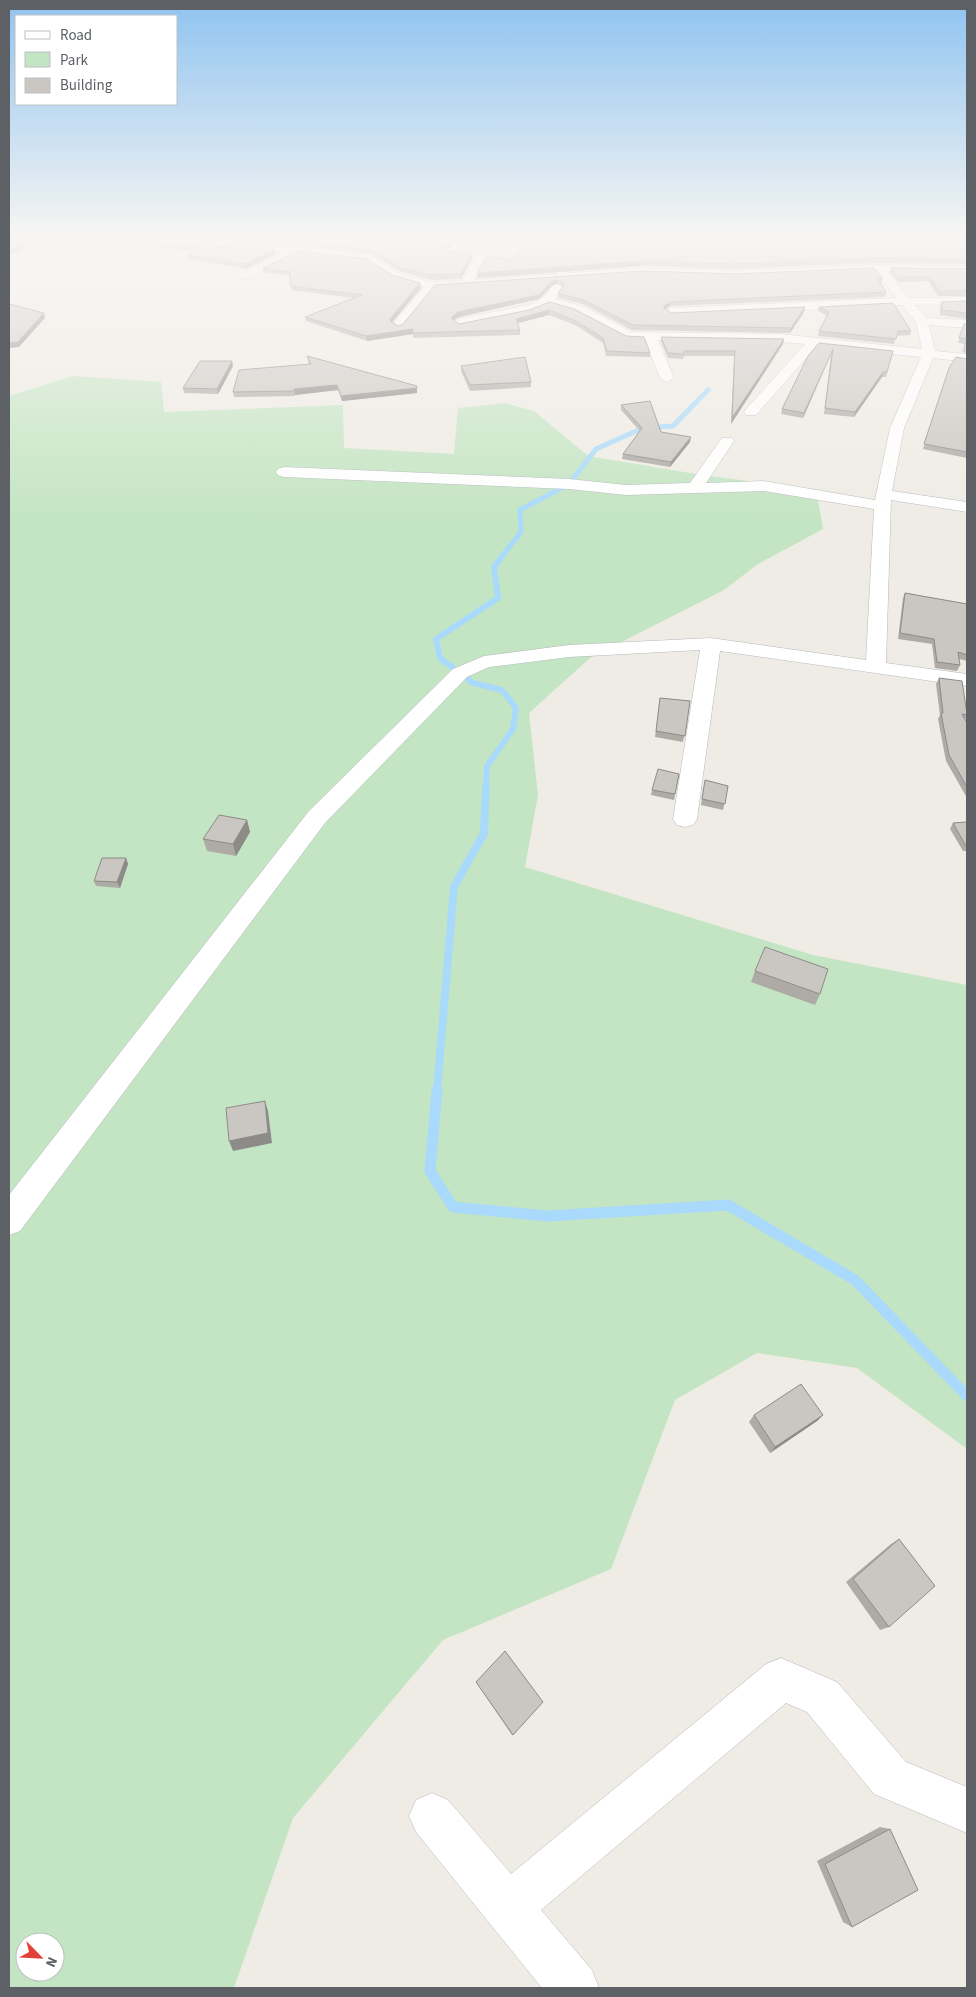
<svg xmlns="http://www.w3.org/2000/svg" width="976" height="1997" font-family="'Source Sans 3',sans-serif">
  <rect width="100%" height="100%" fill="#efece5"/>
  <path fill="#c4e5c3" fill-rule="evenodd" d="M73,376l88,6 3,30 179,-7 1,43 110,6 4,-46 47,-5 29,8 54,45 114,19 69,9 47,16 5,29 -65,35 -34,26 -134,68 -61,55 9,82 -13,72 288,88 154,30v464l-110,-81 -100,-15 -82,47 -64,169 -168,71 -150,178 -59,170h-225v-1592zM25,1942h30v30h-30z"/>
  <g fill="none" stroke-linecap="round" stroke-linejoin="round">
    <path stroke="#a9dafb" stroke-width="5" d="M503,555l18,-23 -1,-22 49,-26 27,-35 47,-21 30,-2 35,-36"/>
    <path stroke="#a9dafb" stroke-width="6" d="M486,788l1,-22 26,-37 3,-21 -14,-18 -29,-7 -33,-25 -4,-19 62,-41 -4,-31 10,-13"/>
    <path stroke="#a9dafb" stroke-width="8" d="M437,1091l17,-204 30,-54 2,-46"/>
    <path stroke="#a9dafb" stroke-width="11" d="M437,1090l-7,81 23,36 94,9 181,-11 127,75 112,116"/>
    <g stroke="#b6b8bc" stroke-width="1">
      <path id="minor" d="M223,238h12l-9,6 72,3 73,9 30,18 30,8 31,-1 15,-26 4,-1 5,3 -12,23 83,-6 -2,-7 1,-2 40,-27h10v2l-40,28 2,5 73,-5 94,3 142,-6 90,1v6l-81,-1 23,27 58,-1v7l-52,1 11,13 41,2v8l-38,-3 6,26 32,3v8l-34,-4 -29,70 -12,63 75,11v10l-76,-12 -5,163 81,11v12l-247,-35 -23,168 -4,6 -8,2 -8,-2 -4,-6 27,-169 -131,7 -80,10 -22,10 -142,146 -305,408 -11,4v-40l300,-384 144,-142 31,-13 85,-11 142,-7 155,22 8,-151 -110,-18 -138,4 -57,-6 -285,-12 -6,-2 -2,-3 2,-3 6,-2 285,12 57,6 64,-2 32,-45h10l2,3 -28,42 58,-2 111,19 15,-72 31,-71 -104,-11 -61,69h-10l-2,-3 2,-3 59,-65 -25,-2 -122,-2 16,38 -7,4 -7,-4 -15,-38 -19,-1 -52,-27 -24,-7 -9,5 -26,6 -56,11 -6,-4 6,-4 73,-15 13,-8 10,-15 -121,7 -32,40 -4,1 -6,-4 32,-38 -31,-9 -25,-16 -69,-9 -55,26 -6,-3 2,-2 43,-21 -73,-4 -1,-2zM874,271l23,27 -227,10 -6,4 6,4 37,-1 195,-10 14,17 6,27 -142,-15 -148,-2 -50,-26 -27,-7 12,-19 74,-6 94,3z
        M709,238h255l2,2 -5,3 -121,-2 -128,2 -5,-3z
        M781,1658l56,24 69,80 61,25v46l-93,-39 -67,-82 -21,-9 -245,207 51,60 7,18h-57l-126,-156 -7,-16 7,-16 16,-7 16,7 63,74 255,-210z"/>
    </g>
    <use href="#minor" fill="#fff" fill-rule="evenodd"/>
  </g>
  <path fill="#aeaba7" d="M220,238l-11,8 67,8 -30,15 -58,-10 -1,-4 8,-4 -32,-2 -1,-4z
    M231,238h228l-13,13 26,3v5l-11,20 -30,1 -29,-8 -31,-18 -73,-9 -66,-3z
    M533,238l429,2 5,-2v26l-90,-1 -142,6 -94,-3 -164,12v-5l36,-13z
    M263,268l129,7 28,8 1,5 -29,34 6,4 5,-2 32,-39 207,-14 241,7 -2,5h-1l6,9 -1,5 -215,9 -4,3 5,4 134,-6 -1,5 -14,21 -158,-3 -49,-26 -25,-6v-5l5,-6 -6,-3 -5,2 -13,13 -80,18 -5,3 5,4 70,-14 21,-8 100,51v4l-44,-1 -3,-13 -28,-18 -26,-10 -32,8 3,7v5l-107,3v-4l-46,7 -61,-20 -1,-4 48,-19 -62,-8 -1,-14 -27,-4z
    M891,268l76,1v27h-29l-10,-15 -30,1 -8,-9z
    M967,301v18l-27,-4v-9l2,-4z
    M819,307l92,24 -1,4 -14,1 -2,8 -76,-8 1,-5 8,-15 -9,-5z
    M964,324h3v29l-5,-1 3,-8 -7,-1z
    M661,337l123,2 -1,5 -52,80 3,-68h-50l-1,3 -15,-1 -7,-16z
    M819,343l74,8 -7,26h-4l-28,40 -30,-3 7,-60 -28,64 -22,-4 1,-5z
    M307,356l110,30v7l-75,8 -4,-11 -43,5v1l-61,1 -1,-5 76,-28 -1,-3z
    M967,359v99l-44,-9 26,-81z
    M233,366l-15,28 -34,-1 -1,-5z
    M461,366l70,16v5l-61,4 -9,-20z
    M621,405l40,27 29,10 -20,25 -48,-8 1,-5 17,-23 -19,-21z
    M905,593l62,11v57l-8,-2 1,6 -3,6 -22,-3 -3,-24 -34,-5 5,-41z
    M939,678l28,37 -2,5 2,3v75l-21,-37 -8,-42 2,-4 -4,-31z
    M660,698l30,3 -7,41 -28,-5z
    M679,774l-5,26 -23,-5 1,-5z
    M705,780l23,6 -5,24 -22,-5z
    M247,820l3,12 -14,24 -29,-5 -4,-12z
    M967,822v29h-4l-13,-22 3,-6z
    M126,858l2,6 -8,24 -24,-2 -2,-5z
    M755,971l65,23 -5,11 -64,-23z
    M754,1415h69l-6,6 -47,32 -21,-31z
    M899,1539l-10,88 -9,3 -34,-48 45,-38z
    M476,1682l37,53h-1z
    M880,1827l10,2 -38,98 -9,-5 -26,-61z"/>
  <path fill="#8d8b88" d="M214,238h6l-13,10 -1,-5z
    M455,238h4l-17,17 -1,-5z
    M25,244l1,4 -17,7v-5z
    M275,250l1,4 -30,15 -1,-5z
    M472,254v5l-11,20v-5z
    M641,261v5l-164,12v-5z
    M557,280v4l-5,2 -13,13 -80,18 -8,5v-4l7,-6z
    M420,283l1,5 -30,36 -1,-5z
    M670,302v4l-8,5 1,-4z
    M805,307l-1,5 -14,21 1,-5z
    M549,310v5l-34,9 1,-5z
    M44,313l1,5 -26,29 -10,1v-5z
    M413,329v5l-46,7 -1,-5z
    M784,339l-1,5 -52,80 1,-6z
    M833,349l-2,5 -28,64 1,-5z
    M232,361l1,5 -15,28 -1,-5z
    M883,372l-1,5 -28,40 1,-5z
    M337,385l1,5 -43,5 -1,-6z
    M417,388v5l-75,8 -1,-5z
    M691,437l-1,5 -20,25 1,-5z
    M247,820l3,12 -14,24 -3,-12z
    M126,858l2,6 -8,24 -3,-6z
    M265,1101l3,10 4,32 -39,8 -4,-10z
    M823,1415l-6,6 -47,32 5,-6z"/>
  <path fill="#cac7c2" stroke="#8d8b88" d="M176,238h38l-8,5 3,3 66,4 -30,14 -58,-9 16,-8 -41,-2z
    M231,238h224l-14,12 31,4 -11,20 -30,1 -30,-7 -30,-18 -73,-9z
    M527,238h6l429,2 5,-2v21l-89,-1 -142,6 -95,-3 -164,12 9,-17 27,4z
    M9,241l16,3 -16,6z
    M299,251l68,8 25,16 28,8 -30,36 1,3 7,4 5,-2 32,-39 207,-14 94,3 138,-6 9,10h-6l9,14 -216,10 -7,5 8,6 134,-6 -14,21 -158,-3 -50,-25 -25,-7 7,-9 -8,-4 -5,1 -13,14 -81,17 -7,6 8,6 70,-14 21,-8 24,7 52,27 18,1 6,16 -43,-2 -4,-13 -27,-17 -27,-11 -33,9 4,11 -107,3v-4l-47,7 -61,-19 57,-22 -72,-9v-14l-27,-4z
    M891,268l76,1v22h-28l-9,-14h-31z
    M967,301v12l-25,-3v-8z
    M893,303l18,28h-13l-2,8 -77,-8 10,-19 -10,-5z
    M9,304l35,9 -26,29 -9,1z
    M964,324h3v15l-8,-1z
    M661,337l123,2 -52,79 3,-67h-51v3l-16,-1z
    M967,341v6l-3,-1z
    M819,343l74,8 -6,21h-4l-28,40 -30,-4 8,-59 -29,64 -22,-4 26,-53z
    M307,356l110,30v2l-76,8 -4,-11 -43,4 1,2 -62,1 6,-22 72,-6z
    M525,357l6,25 -61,3 -9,-19z
    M956,357l11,2v93l-43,-8 25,-76z
    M200,361h32l-15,28 -34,-1z
    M650,401l11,31 30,5 -20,25 -48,-8 19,-26 -21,-23z
    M905,593l62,11v51l-9,-3 2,13 -23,-3 -3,-23 -34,-6z
    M939,678l23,3 5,33v1l-5,-1 5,9v64l-18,-32 -8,-42h2z
    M660,698l30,3 -5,35 -29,-5z
    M658,769l21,5 -4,20 -23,-4z
    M705,780l23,6 -3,18 -23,-5z
    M219,815l28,5 -14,24 -30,-5z
    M967,822v24h-1l-13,-23z
    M102,858h24l-9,24 -23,-1z
    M765,947l63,22 -8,25 -65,-23z
    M265,1101l3,32 -39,8 -3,-33z
    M801,1384l22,31 -48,32 -21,-32z
    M899,1539l36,47 -46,41 -36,-48z
    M505,1651l38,51 -30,33 -37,-53z
    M890,1829l28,61 -66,37 -27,-63z"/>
  <linearGradient id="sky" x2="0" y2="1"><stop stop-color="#8fc3f0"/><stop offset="0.46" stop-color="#f8f6f3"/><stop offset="1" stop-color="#f8f6f3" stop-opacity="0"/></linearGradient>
  <rect width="976" height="517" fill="url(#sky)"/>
  <rect width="976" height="1997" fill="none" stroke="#5d6165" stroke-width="20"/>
  <rect x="15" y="15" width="162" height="90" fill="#ffffff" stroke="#bec0c1"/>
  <rect x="25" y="31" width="25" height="8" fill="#ffffff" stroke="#bec0c1"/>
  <text x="60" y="40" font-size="15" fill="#5d6165">Road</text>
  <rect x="25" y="52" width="25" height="15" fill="#c4e5c3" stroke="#bec0c1"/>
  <text x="60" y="65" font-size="15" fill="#5d6165">Park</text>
  <rect x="25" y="78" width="25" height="15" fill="#cac7c2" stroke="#bec0c1"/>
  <text x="60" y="90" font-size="15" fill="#5d6165">Building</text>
  <g transform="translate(40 1957) rotate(114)"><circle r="24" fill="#ffffff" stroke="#bec0c1"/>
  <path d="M0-4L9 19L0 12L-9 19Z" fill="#e24138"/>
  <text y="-8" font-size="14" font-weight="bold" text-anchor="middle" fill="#5d6165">N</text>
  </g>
</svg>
